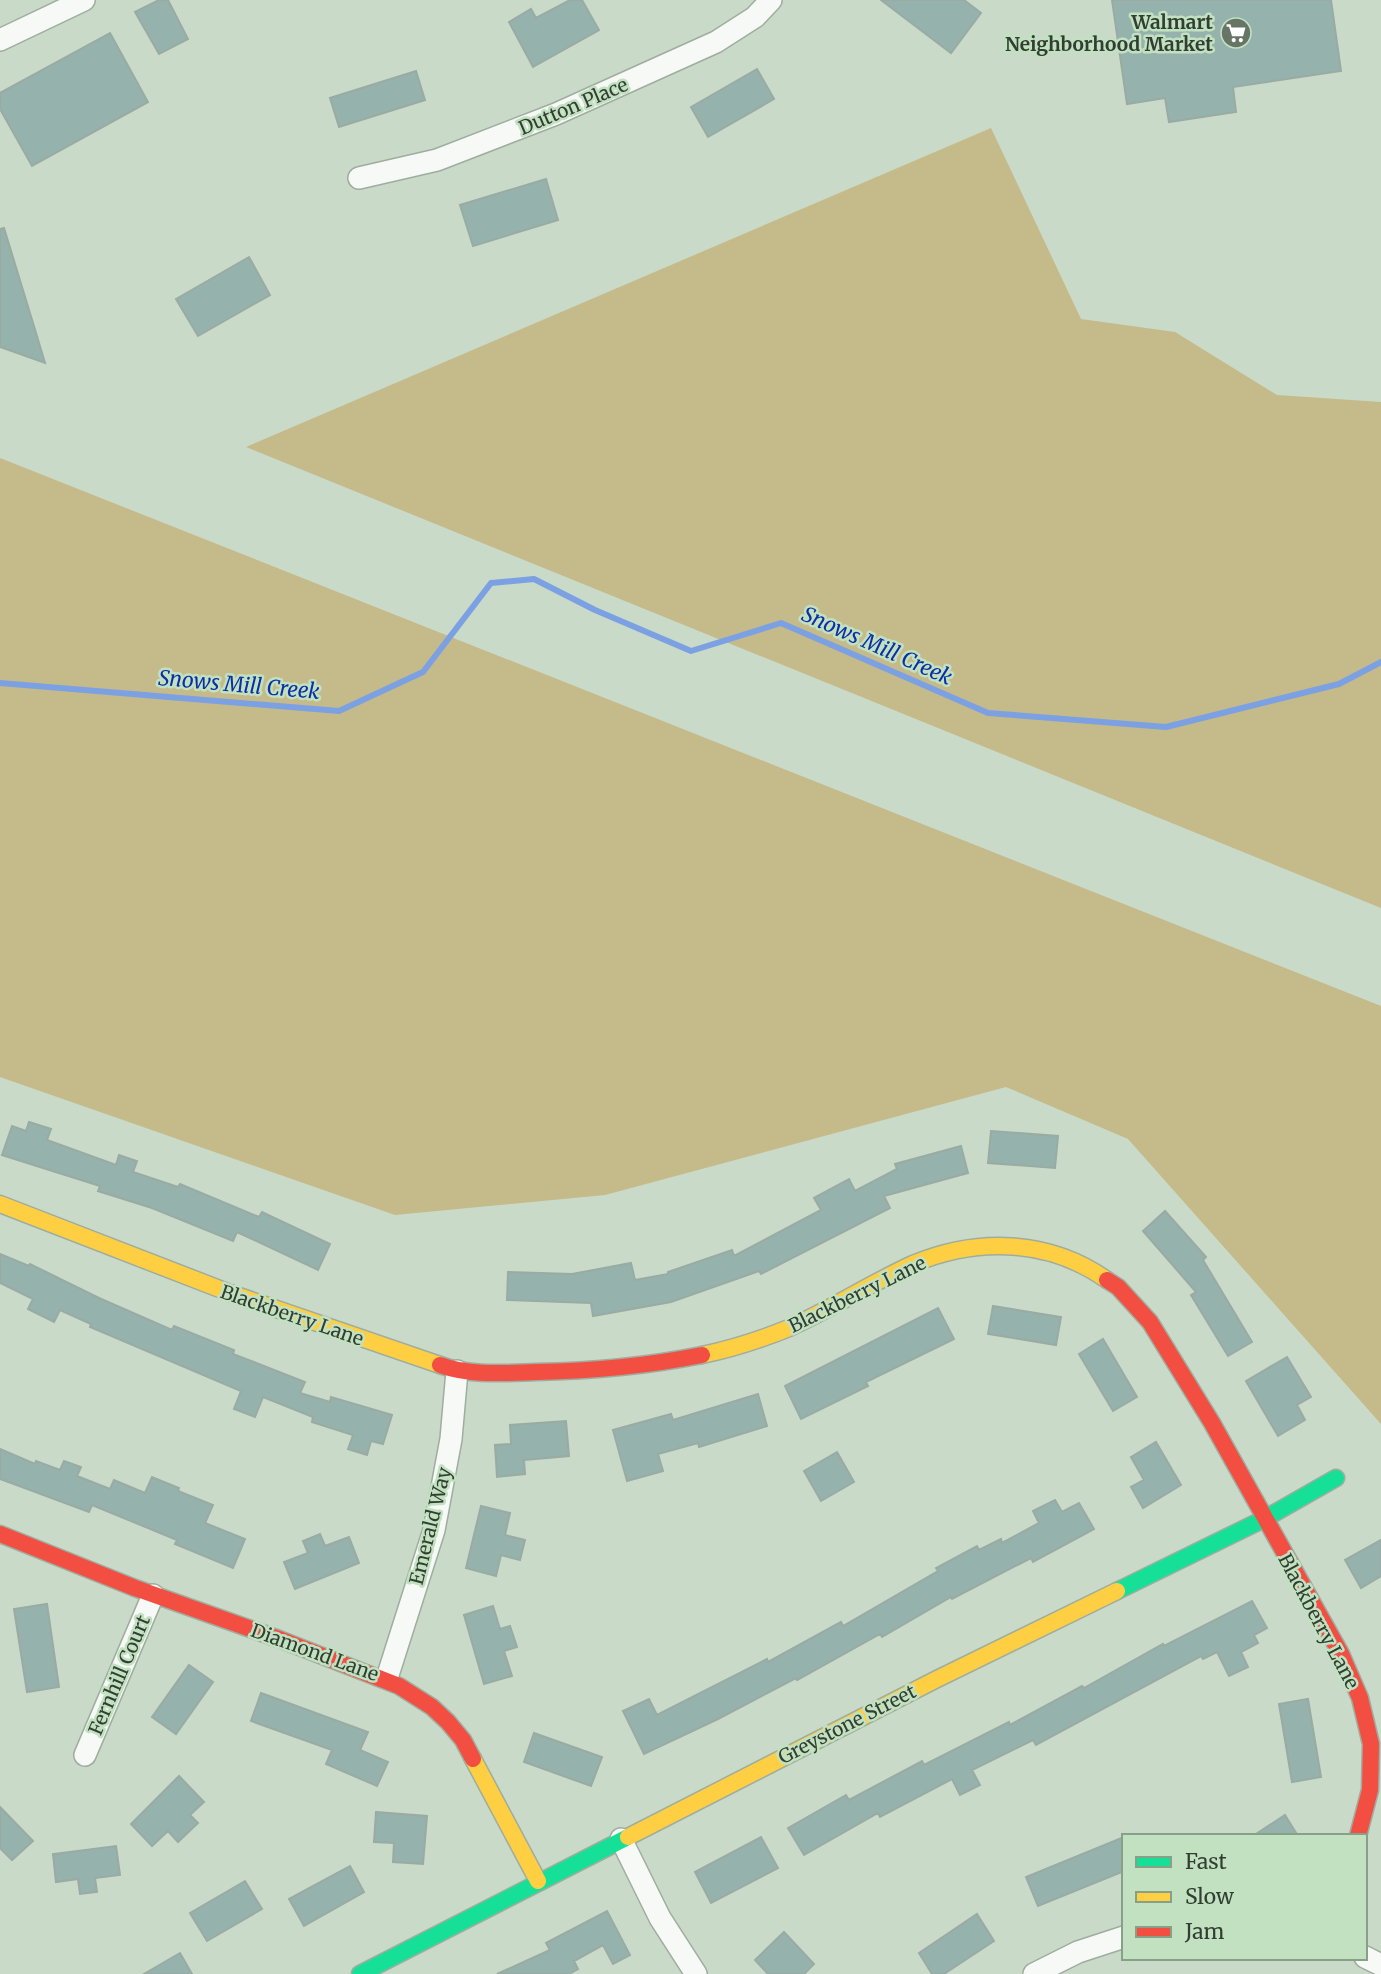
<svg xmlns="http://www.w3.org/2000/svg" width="1381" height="1974" font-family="Merriweather,serif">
  <rect width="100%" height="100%" fill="#c9dac8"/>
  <path fill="#c5ba8a" d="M991,128l90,191 94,13 102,63 104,7v506l-1135,-461z
    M0,458l1381,548v418l-253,-285 -122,-52 -401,108 -210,20 -395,-138z"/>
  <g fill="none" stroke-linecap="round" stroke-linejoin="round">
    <path stroke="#7ca1e3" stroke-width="6" d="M0,683l339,28 84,-39 68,-89 43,-4 61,31 96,41 90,-28 207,90 178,14 173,-43 42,-22"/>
  </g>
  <path fill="#95b2ac" stroke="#9aaba4" stroke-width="2" d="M159,0h9l20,39 -29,15 -24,-42z
    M570,0h12l17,30 -66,37 -24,-45 22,-13 5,9z
    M881,0h83l17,13 -30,40z
    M1112,0h219l10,71 -108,16 3,25 -67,10 -4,-24 -38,6z
    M110,33l38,69 -116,64 -32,-57v-16z
    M757,69l17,30 -66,38 -17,-30z
    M416,71l9,29 -86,27 -9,-29z
    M546,179l12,41 -85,26 -13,-41z
    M4,228l29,95 12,40 -45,-16v-118z
    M249,257l21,38 -72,41 -22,-37z
    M29,1122l22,7 -4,11 69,25 3,-10 18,6 -4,11 45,15 2,-3 79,33 3,-5 68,32 -12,26 -81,-38 -4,9 -81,-33 -54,-17 2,-5 -98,-31 10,-29 14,5z
    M991,1131l67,5 -3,32 -67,-5z
    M961,1146l7,27 -84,23 6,12 -129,66 -2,-3 -88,31 -78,14 -2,-13 -84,-3 1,-28 64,2 59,-11 4,17 33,-6v-2l64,-22 2,6 87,-46 -7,-12 35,-19 6,12 42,-22 -2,-5z
    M1165,1211l41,46 -3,3 49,82 -24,14 -37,-61 5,-3 -53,-61z
    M0,1254l29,12 1,-2 69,34 73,32 2,-4 60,24 -1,4 72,28 -5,11 30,9 1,-5 61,18 -9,29 -12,-3 -4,14 -19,-6 5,-14 -41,-13 1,-5 -50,-20 -8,20 -21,-8 7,-18 -151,-64 1,-3 -31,-14 -6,12 -26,-13 5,-10 -33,-16z
    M993,1306l68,11 -5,28 -68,-11z
    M938,1308l16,31 -88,43 2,4 -67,33 -16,-33z
    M1103,1339l34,58 -24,14 -34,-57z
    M1287,1357l24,40 -14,8 8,15 -27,16 -32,-55z
    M758,1394l9,32 -68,21 -1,-4 -40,11 5,17 -36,10 -14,-51 58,-16 2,6z
    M566,1421l3,35 -45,4 1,14 -28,3 -2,-32 16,-1 -1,-19z
    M1156,1442l25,43 -38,23 -12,-21 13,-7 -13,-23z
    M0,1449l35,15 1,-3 24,9 4,-9 17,6 -4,9 33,13 4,-9 31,13 7,-16 27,11 -1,3 35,14 -8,18 40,16 -12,29 -58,-24 2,-4 -85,-35 -3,7 -89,-33z
    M837,1452l17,30 -33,19 -17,-30z
    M1055,1500l7,12 17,-9 15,26 -61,33 -2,-4 -79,41 -1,-2 -69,40 -2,-3 -83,46 -1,-2 -78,41 -74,35 -21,-43 26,-12 8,16 110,-56 1,3 73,-40 2,4 95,-55 -2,-3 41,-22 2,4 22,-11 1,4 37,-20 -6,-12z
    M481,1506l29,7 -5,22 20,5 -5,20 -19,-5 -5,21 -30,-8z
    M320,1534l5,12 24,-9 10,26 -64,26 -11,-27 24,-9 -5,-12z
    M1381,1540v36l-20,12 -16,-28z
    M1252,1601l15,27 -13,7 4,8 -17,9 7,15 -19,9 -12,-24 -14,7 -2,-3 -165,89 -3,-5 -61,30 8,15 -20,10 -8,-16 -72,38 -2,-4 -74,42 -16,-27 58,-33 3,5 73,-39 2,4 85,-43 1,3 72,-39 2,2 79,-44 1,2z
    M47,1604l12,83 -32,5 -13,-83z
    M493,1606l7,23 10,-3 7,21 -13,4 8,25 -28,8 -20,-69z
    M189,1665l24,17 -37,52 -24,-17z
    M261,1693l107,39 -8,18 28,12 -11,24 -51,-22 6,-14 -81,-29z
    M1308,1699l13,78 -29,5 -13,-78z
    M534,1733l68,24 -11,29 -67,-24z
    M179,1776l25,26 -14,13 8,8 -20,19 -10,-11 -16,15 -21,-22z
    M0,1807l33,34 -21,19 -12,-12z
    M376,1812l51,4 -4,48 -30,-2 1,-19 -20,-1z
    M1285,1815l13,21h-45z
    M761,1837l17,31 -67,35 -16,-31z
    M1124,1837v34l-86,35 -12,-29z
    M116,1846l4,29 -25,3 2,14 -17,2 -2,-15 -22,3 -3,-28z
    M350,1866l14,26 -60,34 -15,-27z
    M245,1881l17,28 -55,32 -17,-28z
    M607,1911l23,44 -17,9 -10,-19 -29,16 4,8 -9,5h-72l53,-24 -4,-7z
    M977,1914l17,27 -50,33h-12l-13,-21z
    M784,1932l30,32 -10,10h-36l-13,-14z
    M180,1953l12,21h-48z"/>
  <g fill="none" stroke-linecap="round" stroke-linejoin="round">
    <g stroke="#9fad9f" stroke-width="24">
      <path id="street" d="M0,40l84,-40
        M359,178l78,-18 119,-46 160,-72 39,-25 16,-17
        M387,1678l47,-148 17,-91 6,-68
        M85,1755l68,-160
        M621,1839l39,79 36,56
        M1365,1957l16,8
        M1034,1974l44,-22 46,-15"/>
    </g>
    <g stroke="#9fad9f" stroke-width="19">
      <path id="fast" d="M1117,1591l147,-72 72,-41
        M360,1974l268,-137"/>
    </g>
    <g stroke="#9fad9f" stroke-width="19">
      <path id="slow" d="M0,1204l230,89 210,72
        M702,1355c29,-6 60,-16 87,-27 42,-19 82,-45 124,-64 65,-27 136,-25 194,16
        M473,1759l65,122
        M628,1837l309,-158 180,-88"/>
    </g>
    <g stroke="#9fad9f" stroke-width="19">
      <path id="jam" d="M1107,1280l11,7 32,35 62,101 129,231 19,44 11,46 -1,46 -12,46
        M440,1365c30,11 64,8 96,7 56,-1 111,-6 166,-17
        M0,1534l135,54 144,51 120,47 33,21 16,15 15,18 10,19"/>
    </g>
    <use href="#street" stroke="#f7f9f7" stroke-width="21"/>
    <use href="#fast" stroke="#16e098" stroke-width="16"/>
    <use href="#slow" stroke="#ffcf43" stroke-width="16"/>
    <use href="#jam" stroke="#f24e42" stroke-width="16"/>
  </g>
  <defs>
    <g id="supermarket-disc" transform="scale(1.575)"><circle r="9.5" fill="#677566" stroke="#c2e1c1"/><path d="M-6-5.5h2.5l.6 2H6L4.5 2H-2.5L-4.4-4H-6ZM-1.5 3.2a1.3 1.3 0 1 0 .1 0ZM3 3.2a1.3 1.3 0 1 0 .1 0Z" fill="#fff"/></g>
  </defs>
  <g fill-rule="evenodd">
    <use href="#supermarket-disc" x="1236" y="33"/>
  </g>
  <g text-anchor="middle" stroke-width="5" stroke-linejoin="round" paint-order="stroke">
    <g font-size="19" font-weight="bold" fill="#323e32" stroke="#c2e1c1" text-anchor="end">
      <text x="1213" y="29">Walmart<tspan x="1213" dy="22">Neighborhood Market</tspan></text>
    </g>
    <g font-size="19" fill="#323e32" stroke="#c2e1c1">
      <text transform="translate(573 106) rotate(-23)" y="7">Dutton Place</text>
      <text transform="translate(857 1294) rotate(-26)" y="7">Blackberry Lane</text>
      <text transform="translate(292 1315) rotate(19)" y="7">Blackberry Lane</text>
      <text transform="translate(430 1526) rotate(-76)" y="7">Emerald Way</text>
      <text transform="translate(1319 1621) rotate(62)" y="7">Blackberry Lane</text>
      <text transform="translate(315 1652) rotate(20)" y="7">Diamond Lane</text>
      <text transform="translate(119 1675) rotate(-67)" y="7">Fernhill Court</text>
      <text transform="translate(847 1724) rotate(-27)" y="7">Greystone Street</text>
    </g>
    <g font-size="21" font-style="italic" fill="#0c2fa6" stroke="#c2e1c1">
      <text transform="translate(877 646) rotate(24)" y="7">Snows Mill Creek</text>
      <text transform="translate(239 685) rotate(5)" y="7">Snows Mill Creek</text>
    </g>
  </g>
  <rect x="1122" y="1834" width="245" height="126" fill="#c2e1c1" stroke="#88a088" stroke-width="2"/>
  <rect x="1136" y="1857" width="35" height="10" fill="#16e098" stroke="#88a088" stroke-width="2"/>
  <text x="1185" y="1869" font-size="21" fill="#323e32">Fast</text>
  <rect x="1136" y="1892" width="35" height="10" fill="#ffcf43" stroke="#88a088" stroke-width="2"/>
  <text x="1185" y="1904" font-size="21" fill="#323e32">Slow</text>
  <rect x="1136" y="1927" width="35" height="10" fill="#f24e42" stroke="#88a088" stroke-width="2"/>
  <text x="1185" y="1939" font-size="21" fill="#323e32">Jam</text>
</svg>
